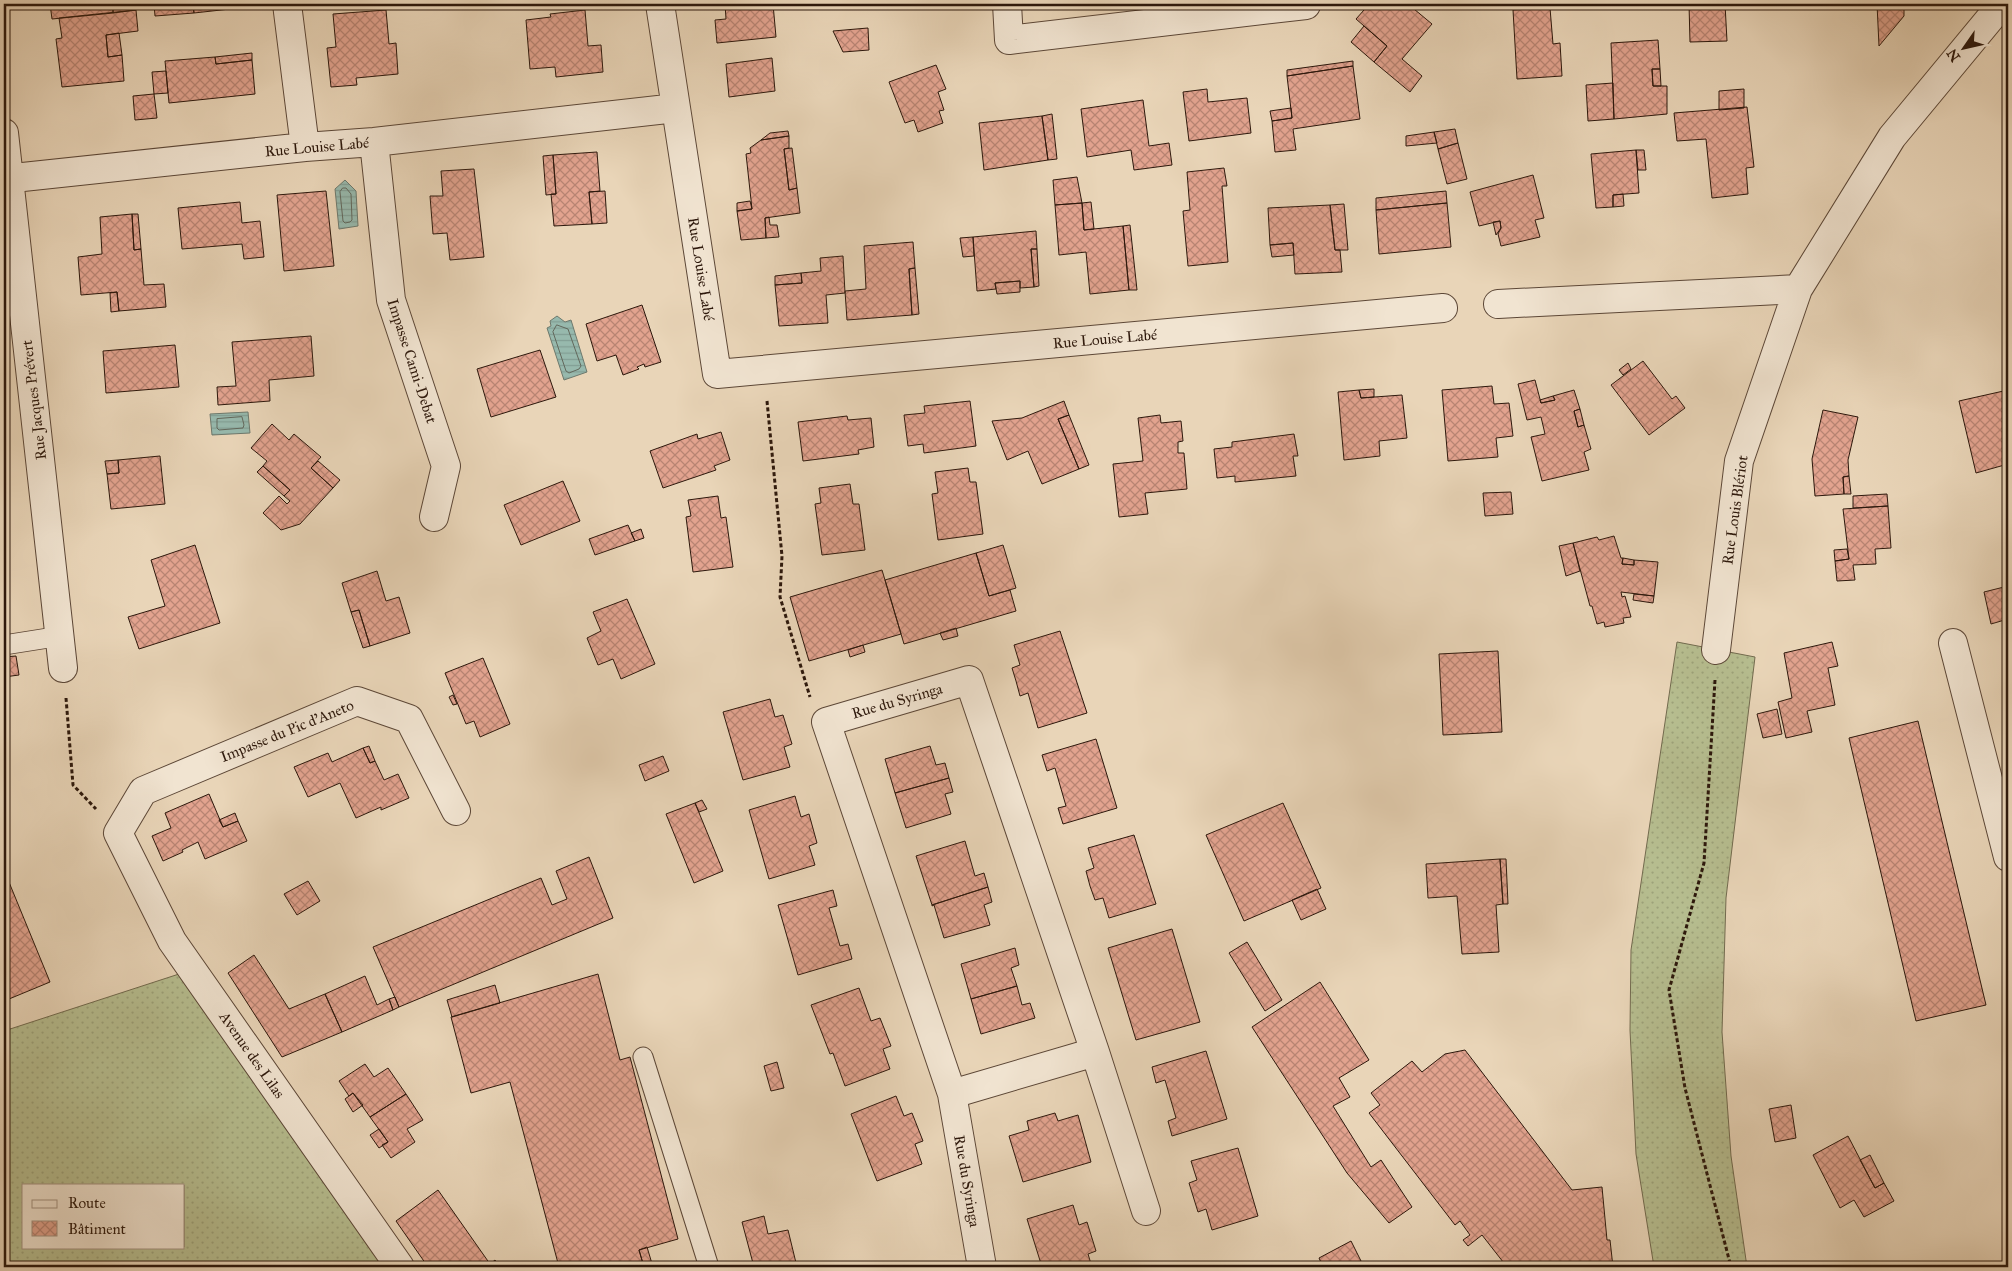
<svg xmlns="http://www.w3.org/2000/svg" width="2012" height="1271" font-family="'IM FELL Great Primer',serif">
  <defs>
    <pattern id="grass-dots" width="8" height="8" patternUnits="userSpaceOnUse" patternTransform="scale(1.25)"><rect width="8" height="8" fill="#b6bd8f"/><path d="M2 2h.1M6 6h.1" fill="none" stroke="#9da27a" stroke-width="1.8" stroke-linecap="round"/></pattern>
    <pattern id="water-rules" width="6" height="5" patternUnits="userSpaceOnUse" patternTransform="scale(1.25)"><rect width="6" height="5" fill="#97b9ad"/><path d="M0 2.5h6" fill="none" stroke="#829e94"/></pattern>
    <pattern id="building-cross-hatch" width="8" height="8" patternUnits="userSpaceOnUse" patternTransform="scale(1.25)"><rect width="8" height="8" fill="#e2a38f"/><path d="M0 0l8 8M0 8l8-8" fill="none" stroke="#b88473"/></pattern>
  </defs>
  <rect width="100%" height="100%" fill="#e9d5b8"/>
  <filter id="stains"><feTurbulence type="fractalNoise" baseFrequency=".004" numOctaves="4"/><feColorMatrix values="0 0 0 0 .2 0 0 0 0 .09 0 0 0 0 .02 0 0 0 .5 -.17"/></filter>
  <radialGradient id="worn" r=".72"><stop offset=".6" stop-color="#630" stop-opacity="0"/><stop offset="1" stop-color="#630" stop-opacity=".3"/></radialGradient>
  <path fill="url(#grass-dots)" stroke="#726a4e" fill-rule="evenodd" d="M1677,642l78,15 -29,241 -4,134 9,124 16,111h-93l-18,-113 -6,-124 1,-80z
    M179,974l204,293h-379v-236zM24,1185h160v62h-160z"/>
  <path fill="url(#water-rules)" stroke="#6d796d" d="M345,180l11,11 2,35 -19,3 -4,-40z
    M557,316l8,6 6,-2 16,52 -23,8 -17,-52 4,-2 -1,-5z
    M248,412l2,21 -38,2 -2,-21z"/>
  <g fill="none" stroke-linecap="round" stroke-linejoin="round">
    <path stroke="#62685c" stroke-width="1" d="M343,188h3l5,6 1,26 -2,2 -5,1 -2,-2 -3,-29z
      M557,325l11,4 13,37 -2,3 -10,4 -3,-2 -13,-39z
      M242,417l2,8 -1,3 -24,2 -2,-2v-9z"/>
  </g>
  <path fill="url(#building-cross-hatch)" stroke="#2d180c" d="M50,4h63v9l-61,6z
    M113,4h22l1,6 -23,3z
    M154,4h53l-14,1 1,8 -39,3z
    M207,4h23v5l-36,4 -1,-8z
    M725,4h48l3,33 -59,6 -2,-23 11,-1z
    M1356,4h52l24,20 -30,35 20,17 -12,16 -36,-30 13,-16 -31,-27 8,-9z
    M1689,4h36l2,37 -37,1z
    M1877,4h27v12l-25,30z
    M1550,8l3,36 7,-1 2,33 -45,3 -4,-69z
    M136,10l2,21 -32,4 2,22 14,-2 2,26 -62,6 -6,-48 6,-1 -3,-20z
    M386,10l3,34 7,-1 2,31 -42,4 1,7 -26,2 -4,-39 9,-1 -3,-33z
    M585,10l3,36 13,-1 2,27 -47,5 -1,-10 -25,2 -4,-49 25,-3 -1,-3z
    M1364,26l23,20 -13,16 -23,-20z
    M868,28l1,22 -26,2 -10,-21z
    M119,33l3,22 -14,2 -2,-22z
    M1658,40l2,29h-8l1,17h14v28l-53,5 -3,-76z
    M252,53v7l-36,4 -1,-7z
    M215,57l1,7 36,-4 3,34 -86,9 -4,-42z
    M772,58l3,33 -46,6 -3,-33z
    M1353,61v5l-66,10v-6z
    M936,65l10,24 -8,3 6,18 -5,1 4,12 -25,9 -4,-12 -9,3 -16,-41z
    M1353,66l7,53 -67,10 3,21 -21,2 -3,-31 20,-3 -5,-42z
    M1652,69h8l1,17h-8z
    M166,71l2,22 -14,1 -2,-22z
    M1613,83l1,36 -26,2 -2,-36z
    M1207,89l1,13 39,-4 4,35 -62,8 -6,-49z
    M1744,89v19l-25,2v-19z
    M154,94l3,24 -22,2 -2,-24z
    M1143,100l6,46 20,-3 3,22 -38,5 -3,-20 -44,7 -6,-48z
    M1747,107l7,60 -8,1 2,26 -36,4 -6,-59 -29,2 -3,-28z
    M1291,108l1,10 -20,3 -2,-10z
    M1052,114l5,45 -9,1 -6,-44z
    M1042,116l6,44 -64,10 -5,-47z
    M1455,129l3,14 -20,6 -4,-17z
    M788,131l1,5 -28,4 9,-7z
    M1434,132l3,11 -31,3v-10z
    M789,136v12l-5,1 5,41 8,-2 3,25 -35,5 1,20 -25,2 -4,-29 15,-2 -6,-55 5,-1 -1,-5 11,-8z
    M1458,143l9,36 -20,5 -9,-35z
    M792,148l5,40 -8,2 -5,-41z
    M1636,150h8l2,20h-8z
    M1636,150l3,43 -26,2v12l-17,1 -5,-54z
    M597,152l3,39 -11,1 3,32 -38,2 -3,-32h5l-3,-39z
    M553,155l3,39 -10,1 -3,-39z
    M1224,168l3,18h-5l6,76 -40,4 -5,-55 7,-1 -3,-38z
    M474,169l10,88 -34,3 -3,-27 -14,1 -3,-38h13l-2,-25z
    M1533,175l11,43 -9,2 5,17 -39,9 -3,-12 3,-6 -1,-7 -21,5 -9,-34z
    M1077,177l5,26 -27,2 -2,-25z
    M326,191l8,75 -50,5 -7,-76z
    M605,191l2,32 -15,1 -3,-32z
    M1446,191l1,12 -71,7v-12z
    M1623,194l1,12 -11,1v-12z
    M750,201l2,8 -15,2v-8z
    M240,202l2,21 18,-2 4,36 -20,2 -2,-15 -60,5 -4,-41z
    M1091,202l3,27 -10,1 -2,-27z
    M1082,203l2,27 39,-4 6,64 -39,4 -4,-42 -27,3 -4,-50z
    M1447,203l4,44 -72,7 -3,-44z
    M1344,204l4,46h-13l-5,-45z
    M1330,205l5,45h5l2,22 -47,2 -2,-31 -23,2 -2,-37z
    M132,214l2,36 7,-1 3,36 20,-1 2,23 -47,4 -2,-19 -36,3 -3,-38 24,-3 -2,-37z
    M132,214h6l3,35 -7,1z
    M769,217l1,8h7l2,12 -13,1 -1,-20z
    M1500,221l1,7 -5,7 -3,-13z
    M1130,225l7,65h-8l-6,-64z
    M1036,231l1,18h-6l3,38 -14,1v-7l-25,2 1,6 -19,2 -4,-54z
    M973,237l1,19 -11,1 -3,-19z
    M913,242l2,26 -6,1 3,46 -65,5 -2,-29 21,-2 -2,-43z
    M1293,243l1,12 -22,2 -2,-12z
    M1031,249h6l2,37 -5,1z
    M843,256l2,37 -19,2 2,28 -49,3 -4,-41 27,-2 -1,-10 20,-2 -1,-13z
    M915,268l4,46 -7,1 -3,-46z
    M801,273l1,10 -27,2v-9z
    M1020,281v11l-23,2 -2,-11z
    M117,292l2,19 -8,1 -1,-19z
    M642,305l19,57 -16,5 -1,-3 -7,3 2,2 -16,6 -7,-20 -19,6 -11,-37z
    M311,336l3,40 -45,4 1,21 -52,4 -1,-18 19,-1 -4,-44z
    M175,345l4,42 -73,6 -3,-42z
    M540,350l16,47 -65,20 -14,-48z
    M1643,361l29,38 4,-3 9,12 -36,27 -38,-50z
    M1628,363l3,6 -8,6 -4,-5z
    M1535,380l6,23 14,-3 -2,-4 21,-6 6,19 -6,2 4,16 6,-2 7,24 -7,3 5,18 -47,11 -11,-44 14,-3 -4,-17 -14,3 -9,-36z
    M1492,386l2,18 15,-1 4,33 -17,2 2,19 -50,4 -6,-71z
    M1374,389v8l-13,1 -2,-8z
    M1359,390l2,8 41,-3 5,43 -28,3 1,15 -36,4 -6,-68z
    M2008,390v74l-32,9 -17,-72z
    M1553,396l2,4 -14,3 -1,-3z
    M970,401l6,45 -52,7 -1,-9 -15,2 -4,-31 21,-2 -1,-7z
    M1064,401l5,14 -11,4 21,50 -37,15 -14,-33 -21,9 -15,-39 30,-3z
    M1580,409l4,16 -6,2 -4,-16z
    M1823,410l35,7 -10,43 1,16 -6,1 1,17 -29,2 -3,-37z
    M1069,415l20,50 -10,4 -21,-50z
    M1160,415l1,8 20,-2 2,20 -5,1v11h6l3,36 -42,4 3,21 -29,3 -6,-53 30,-3 -5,-43z
    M847,416l1,4 23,-2 3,29 -16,3 1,4 -56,7 -5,-39z
    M272,424l17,16 5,-6 27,23 -10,11 22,20 -33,36 -19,6 -18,-17 16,-17 8,8 3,-3 -6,-5 6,-6 -27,-24 4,-5 -16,-13z
    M721,432l9,28 -16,6 2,4 -53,18 -13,-37 47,-17 1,5z
    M1294,434l4,22h-5l3,20 -61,6v-6l-18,2 -3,-29 18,-2v-5z
    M160,456l5,48 -54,5 -4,-35 12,-1 -1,-13z
    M118,460l1,13 -12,1 -2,-13z
    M318,461l22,19 -7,8 -22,-20z
    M263,466l27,24 -6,6 -27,-24z
    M968,468l2,14h6l7,52 -45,6 -6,-46 6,-1 -3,-21z
    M1849,476l2,18h-7l-1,-17z
    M563,481l17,40 -59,24 -17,-40z
    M850,484l3,20h6l6,46 -43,5 -7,-51 6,-1 -2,-15z
    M1511,492l2,22 -28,2 -2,-23z
    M1887,494l1,12 -35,2v-12z
    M718,496l3,22 5,-1 7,50 -40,5 -7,-55 5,-1 -3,-16z
    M1888,506l3,42 -16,1 1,15 -23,1 2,15 -18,1 -2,-20 14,-2 -6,-50z
    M628,525l7,16 -40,14 -6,-16z
    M641,529l3,9 -9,3 -4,-8z
    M1614,536l7,22h2l-1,6 12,1v-5l24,2 -4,34 -33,-4 1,5 3,-1 6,21 -8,1 1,5 -19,4 -1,-5 -7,2 -5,-18h-2l-17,-63 24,-6 2,3z
    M1573,543l7,28 -14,5 -7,-30z
    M195,545l25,78 -81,26 -11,-32 37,-11 -14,-46z
    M1003,545l13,43 -27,8 -13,-43z
    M1847,549l2,10 -14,2 -1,-11z
    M976,553l13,43 21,-6 6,21 -112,33 -19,-64z
    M1623,558l11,2v5l-12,-1z
    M882,570l19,64 -92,27 -19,-64z
    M377,571l9,30 13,-4 11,36 -40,13 -11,-36 -8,2 -9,-29z
    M2008,586v33l-17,5 -7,-32z
    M1634,594l20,2 -1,7 -20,-3z
    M627,599l28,65 -34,15 -8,-20 -15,6 -11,-27 14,-7 -8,-19z
    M359,610l11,36 -7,2 -12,-36z
    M956,628l2,8 -15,4 -3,-7z
    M1060,631l27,82 -49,15 -10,-35 -8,3 -4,-15 -4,-13 8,-3 -6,-20z
    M1832,642l6,24 -10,2 7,37 -28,6 5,21 -26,6 -8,-36 14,-4 -8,-45z
    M863,645l2,7 -15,5 -2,-7z
    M1498,651l4,81 -59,3 -4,-81z
    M16,656l3,19 -15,2v-20z
    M483,658l27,66 -30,13 -6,-16 -8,3 -21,-51z
    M453,695l4,9 -4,1 -4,-8z
    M770,699l5,18 8,-2 9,29 -8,3 6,20 -47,13 -20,-68z
    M1777,709l5,25 -19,4 -6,-24z
    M1918,721l68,284 -70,16 -67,-283z
    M1096,739l21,69 -54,16 -5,-16 8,-2 -11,-38 -8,3 -5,-16z
    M369,746l6,15 -5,2 -7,-15z
    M930,746l6,19 9,-2 4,15 -54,15 -10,-34z
    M363,748l7,15 5,-2 9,19 14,-6 11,24 -28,12v-3l-25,11 -16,-35 -32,14 -14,-30 34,-14 4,9z
    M663,756l6,15 -24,10 -6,-16z
    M949,778l4,14 -8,2 6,20 -45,14 -11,-35z
    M209,794l14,33 15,-6 9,20 -42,18 -7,-17 -16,8 1,2 -20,9 -11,-25 19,-8 -6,-15z
    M795,796l6,21 8,-3 8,29 -8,3 6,19 -46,14 -20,-69z
    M702,800l5,9 -8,3 -4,-9z
    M695,803l28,68 -29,12 -28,-69z
    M1283,803l38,85 -77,33 -38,-86z
    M235,813l3,8 -15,6 -4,-7z
    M1134,835l22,69 -47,14 -6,-20 -8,2 -5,-14 -4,-15 8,-3 -6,-20z
    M965,841l10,35 9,-3 4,14 -56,18 -16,-49z
    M589,857l24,61 -214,89 -26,-60 168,-69 11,27 15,-6 -11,-28z
    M1500,859l3,45 -7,1 3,47 -37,2 -5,-58 -29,2 -2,-34z
    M1500,859h6l2,45h-5z
    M4,870l46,112 -41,17 -5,-14z
    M308,881l12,20 -23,14 -13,-21z
    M988,887l4,15 -8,3 6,20 -46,13 -10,-33 -2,1v-1z
    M1317,889l9,20 -25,11 -9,-20z
    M833,890l4,16 -8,2 11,38 8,-2 4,15 -54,16 -20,-70z
    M1172,929l28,93 -64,18 -28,-92z
    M1247,942l35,58 -17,11 -36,-58z
    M1015,948l4,17 -8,3 6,18 -46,13 -10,-35z
    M254,955l35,54 36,-15 17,38 -60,25 -54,-84z
    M598,974l22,86 10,-3 48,182 -39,11 5,17h-60l-1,-3 -11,3h-13l-49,-185 -39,11 -20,-76z
    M365,976l12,29 12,-6 4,11 -51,22 -17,-38z
    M1320,982l49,78 -30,18 11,19 -17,9 38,61 10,-7 31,47 -23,16 -42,-50 -95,-146z
    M495,985l5,18 -48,14 -5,-17z
    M1017,986l5,19 8,-2 5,15 -54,16 -10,-35z
    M859,988l12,33 9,-3 11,28 -8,3 7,20 -45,17 -12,-33 -3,1 -19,-49z
    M395,997l4,10 -6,3 -4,-11z
    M1465,1050l107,140 30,-3 5,53h3l3,27h-106l-25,-32 -14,11 -5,-6 7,-5 -10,-14 -5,4 -86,-112 11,-8 -9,-12 41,-32 10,11 23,-18z
    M1206,1051l21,68 -55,17 -4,-15 8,-3 -11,-38 -9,3 -4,-16z
    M777,1062l7,26 -13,3 -7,-25z
    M365,1064l9,13 14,-9 18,26 -36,23 -17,-24 -4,3 -10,-15z
    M353,1093l10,12 -10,7 -8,-13z
    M406,1094l17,26 -16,9 8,13 -24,16 -9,-13 6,-3 -18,-25z
    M896,1096l8,20 8,-3 11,28 -8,3 7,20 -45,17 -26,-67z
    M1791,1105l5,33 -21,4 -6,-33z
    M1055,1113l3,8 20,-6 13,47 -68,20 -14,-46 20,-6 -2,-9z
    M379,1129l9,13 -9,6 -9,-13z
    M1848,1136l27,52 9,-5 10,18 -30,16 -10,-17 -14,8 -27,-53z
    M1238,1148l20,68 -46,14 -6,-21 -8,3 -9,-29 8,-3 -6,-19z
    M1870,1155l14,28 -9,5 -15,-28z
    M438,1190l52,74 5,-4 5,7h-72l-32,-46z
    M1073,1205l6,20 8,-3 9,29 -8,3 4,13h-50l-15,-48z
    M764,1216l4,18 20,-4 9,37h-43l-12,-45z
    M1351,1241l13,26h-41l-4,-9z
    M647,1247l6,20h-9l-5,-17z
    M1176,1262l1,5h-19z"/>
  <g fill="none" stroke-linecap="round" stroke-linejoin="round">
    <g stroke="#5c4737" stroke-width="21">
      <path id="lane" d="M4,645l57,-9
        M643,1057l66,210"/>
    </g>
    <g stroke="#5c4737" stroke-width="30">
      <path id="street" d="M287,4l18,143
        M660,4l16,104
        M1007,4l2,36 297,-35v-1
        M4,133l59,535
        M374,142l17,158 55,166 -12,51
        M4,179l301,-32 69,-5 302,-34 41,266 726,-66
        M1498,304l300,-15
        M1953,643l55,214
        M1716,650l23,-189 59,-172 94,-152 110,-133
        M952,1094l143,-42
        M400,1267l-228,-326 -54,-108 25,-42 214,-90 52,18 47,92
        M982,1267l-30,-173 -126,-372 143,-42 126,372 51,159"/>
    </g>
    <path stroke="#2d180c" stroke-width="3" stroke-dasharray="4 2.5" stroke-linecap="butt" d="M767,401l15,155 -2,41 30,100
      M1715,680l-11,183 -35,127 16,98 46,179
      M66,698l7,87 23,24"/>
    <use href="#lane" stroke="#f1e4d1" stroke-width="19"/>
    <use href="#street" stroke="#f1e4d1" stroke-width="28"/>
  </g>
  <g text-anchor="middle" stroke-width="4" stroke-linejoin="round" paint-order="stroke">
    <g font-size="15" fill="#2d180c" stroke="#f1e4d1">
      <text transform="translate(317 147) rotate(-5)" y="5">Rue Louise Labé</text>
      <text transform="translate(701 269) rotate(81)" y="5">Rue Louise Labé</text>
      <text transform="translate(1105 339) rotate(-5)" y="5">Rue Louise Labé</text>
      <text transform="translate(412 361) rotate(72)" y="5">Impasse Cami-Debat</text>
      <text transform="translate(34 400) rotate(-97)" y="5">Rue Jacques Prévert</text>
      <text transform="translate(1735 510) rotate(-82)" y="5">Rue Louis Blériot</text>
      <text transform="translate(897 701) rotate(-16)" y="5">Rue du Syringa</text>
      <text transform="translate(287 731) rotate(-22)" y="5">Impasse du Pic d'Aneto</text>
      <text transform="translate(252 1055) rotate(55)" y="5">Avenue des Lilas</text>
      <text transform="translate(967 1181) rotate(80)" y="5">Rue du Syringa</text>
    </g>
  </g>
  <rect width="2012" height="1271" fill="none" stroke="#e9d5b8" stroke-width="20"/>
  <rect x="5" y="5" width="2002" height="1261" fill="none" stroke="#2d180c" stroke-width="2.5"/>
  <rect x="10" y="10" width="1992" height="1251" fill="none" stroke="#2d180c"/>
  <rect x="22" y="1184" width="162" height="65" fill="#f1e4d1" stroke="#a39282"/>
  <rect x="32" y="1200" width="25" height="8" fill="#f1e4d1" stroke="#a39282"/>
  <text x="68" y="1208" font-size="15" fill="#2d180c">Route</text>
  <rect x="32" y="1221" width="25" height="15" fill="url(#building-cross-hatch)" stroke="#a39282"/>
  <text x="68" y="1234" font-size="15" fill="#2d180c">Bâtiment</text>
  <g transform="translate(1964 48) rotate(236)" stroke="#f1e4d1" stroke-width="4" paint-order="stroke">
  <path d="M0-4L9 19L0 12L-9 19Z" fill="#2d180c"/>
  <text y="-8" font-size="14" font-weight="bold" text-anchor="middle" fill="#2d180c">N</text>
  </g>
  <rect width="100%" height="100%" filter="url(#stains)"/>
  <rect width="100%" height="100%" fill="url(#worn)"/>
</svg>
